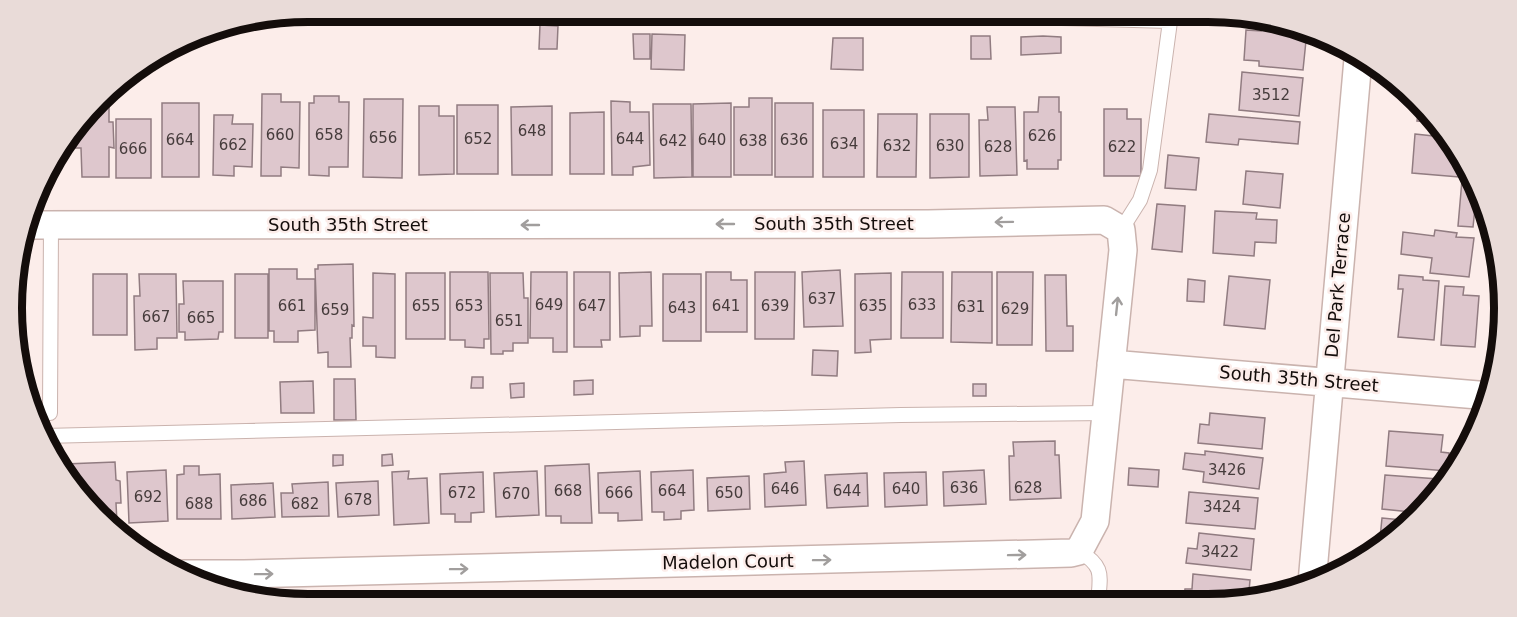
<svg xmlns="http://www.w3.org/2000/svg" width="1517" height="617" font-family="'DejaVu Sans',sans-serif">
  <rect width="100%" height="100%" fill="#fcedea"/>
  <path fill="#dec7cd" stroke="#917c81" stroke-width="1.5" d="M540,25l18,1 -1,23h-18z
    M1262,27l45,4 -4,39 -44,-4v-5l-15,-1 2,-30 15,1z
    M633,34h17v25h-16z
    M652,34l33,1 -1,35 -33,-1z
    M971,36h19l1,23h-20z
    M1043,36l18,1v16l-40,2v-18z
    M833,38h30v32l-32,-1z
    M1242,72l61,6 -4,38 -60,-6z
    M109,91v31h4l1,26 -5,-1v30h-27l-1,-29h-7v-15z
    M262,94h19v8h19l-1,66 -18,-1v9h-20z
    M314,96h25v6h10l-1,65h-19v9l-20,-1v-72h5z
    M1039,97h20v15h2v48h-3v9h-31v-9l-3,1v-49h14z
    M749,98h23v77h-38v-68h15z
    M364,99h39l-1,79 -39,-1z
    M611,101l19,1v10h19l1,53 -17,2v8h-21z
    M162,103h37v74h-37z
    M731,103v74h-38v-73z
    M775,103h38v74h-38z
    M653,104h38l1,73 -38,1z
    M457,105h41v69h-41z
    M1419,105l13,17 -15,-1z
    M419,106h20v10h15v58l-35,1z
    M552,106v69h-40l-1,-68z
    M987,107h28l2,68 -37,1 -1,-56h9z
    M1104,109h23v10h14v57h-37z
    M823,110h41v67h-41z
    M604,112v62h-34v-61z
    M878,114h39l-1,63h-39z
    M930,114h39v63l-39,1z
    M1209,114l91,8 -2,22 -59,-5 -1,6 -32,-3z
    M214,115h19l-1,9h21l-1,43 -18,-1v10l-21,-1z
    M116,119h35v59h-35z
    M1415,134l28,3 28,36v5l-59,-5z
    M1168,155l31,3 -3,32 -31,-2z
    M1246,171l37,3 -3,34 -37,-4z
    M1462,180l13,1 2,8 -4,38 -15,-1z
    M1157,204l28,2 -3,46 -30,-3z
    M1215,211l42,2 -1,6 21,1 -1,23 -21,-1 -1,14 -41,-3z
    M1435,230l22,3 -1,4 18,1 -5,39 -39,-4 2,-15 -31,-4 2,-22 31,4z
    M353,264l1,62 -2,-1v13h-2l1,29h-23v-15l-10,1 -3,-84h3v-4z
    M269,269h28v10h18v51l-17,1v11h-24v-11h-5z
    M840,270l3,56 -39,1 -2,-55z
    M450,272h38l1,67h-5v9l-19,-1v-7h-15z
    M531,272h36v80h-14v-14h-23z
    M574,272h36v68h-9l1,7h-28z
    M651,272l1,54h-12v10l-20,1 -1,-64z
    M706,272h25v8h16v52h-41z
    M755,272h40l-1,67h-39z
    M902,272h41v66h-42z
    M952,272h40v71l-41,-1z
    M997,272h36l-1,73h-35z
    M373,273l22,1v84l-19,-1v-11h-13v-29l10,1z
    M406,273h39v66h-39z
    M490,273h33l1,25h4v45h-15v8h-10v3h-12z
    M891,273v66l-21,1 1,12 -16,1v-79z
    M93,274h34v61h-34z
    M139,274h37l1,64h-20v11l-22,1 -1,-54h6z
    M235,274h33v64h-33z
    M663,274h38v67h-38z
    M1045,275h21l1,51h6v25h-27z
    M1399,275l24,2v3l16,1 -5,59 -36,-3 5,-48h-5z
    M1229,276l41,4 -5,49 -41,-4z
    M1188,279l17,2 -1,21 -17,-1z
    M183,281h40v51h-4l-1,7 -33,1v-8h-6v-28h5z
    M1445,286l19,1 -1,8 16,1 -4,51 -34,-2z
    M813,350l25,1 -1,25 -25,-1z
    M472,377h11v11h-12z
    M334,379h21l1,41h-22z
    M593,380v14l-19,1v-14z
    M313,381l1,32h-33l-1,-31z
    M524,383v14l-13,1 -1,-14z
    M973,384h13v12h-13z
    M1210,413l55,5 -3,31 -64,-6 2,-19 9,1z
    M1389,431l54,4 -2,17 8,1 -2,18 -61,-5z
    M1055,441v14h4l2,43 -51,2 -1,-44h5l-1,-14z
    M1205,451l58,7 -4,31 -56,-7 1,-10 -21,-3 2,-16 20,2z
    M392,454l1,11 -11,1v-11z
    M333,455h10v10l-10,1z
    M804,461l2,44 -41,2 -1,-33 22,-2 -1,-10z
    M115,462l1,18 4,1 1,22h-5l1,20 -7,1 -45,-52v-8z
    M589,464l3,59h-31v-7h-15l-1,-50z
    M184,466h15v9l21,-1 1,45h-44v-44l7,-1z
    M1129,468l30,2 -1,17 -30,-2z
    M166,470l2,51 -39,2 -2,-51z
    M693,470l1,40 -13,1v8l-17,1v-8h-12l-1,-40z
    M984,470l2,34 -42,2 -1,-34z
    M409,471l-1,8 19,-1 2,45 -35,2 -2,-53z
    M537,471l2,44 -43,2 -2,-44z
    M640,471l2,49 -24,1v-8h-19l-1,-40z
    M483,472l1,40 -13,1v9h-16v-8h-14l-1,-40z
    M926,472l1,33 -42,2 -1,-34z
    M867,473l1,33 -41,2 -2,-33z
    M1385,475l53,4 -2,15 -15,19 -39,-4z
    M749,476l1,33 -42,2 -1,-33z
    M378,481l1,34 -41,2 -2,-34z
    M328,482l1,34 -47,1 -1,-24h12l-1,-9z
    M273,483l2,34 -43,2 -1,-34z
    M1189,492l69,6 -3,31 -69,-6z
    M1382,518l31,3 -9,11 -25,16z
    M1199,533l55,6 -3,31 -65,-7 2,-15 9,1z
    M1193,574l57,6 -2,22 -65,1 2,-14h7z
    M881,594l1,9h-27l-1,-7z
    M1082,596v7h-62l-1,-5z
    M940,598l1,5h-43v-4z
    M999,598v5h-42v-3z"/>
  <g fill="none" stroke-linecap="round" stroke-linejoin="round">
    <g stroke="#cab3ae" stroke-width="16">
      <path id="lane" d="M845,12l325,9
        M1121,230l19,-30 10,-30 21,-156
        M50,413l1,-188
        M44,436l857,-21 205,-2
        M1079,551c26,16 21,24 19,52"/>
    </g>
    <g stroke="#cab3ae" stroke-width="30">
      <path id="street" d="M30,225l898,-1 176,-4 17,10 2,20 -28,271 -16,30 -8,2 -827,21h-60
        M1111,364l379,32
        M1312,583l46,-524"/>
    </g>
    <use href="#lane" stroke="#fff" stroke-width="14"/>
    <use href="#street" stroke="#fff" stroke-width="27"/>
  </g>
  <defs><path id="oneway-shaft" d="M-6 0H5M1.5-3L5.5 0L1.5 3" fill="none" stroke-width="1.6" stroke-linecap="round" stroke-linejoin="round" transform="scale(1.5)"/></defs>
  <g stroke="#a19e9d">
    <use href="#oneway-shaft" transform="translate(1004 222) rotate(179)"/>
    <use href="#oneway-shaft" transform="translate(725 224) rotate(180)"/>
    <use href="#oneway-shaft" transform="translate(530 225) rotate(180)"/>
    <use href="#oneway-shaft" transform="translate(1117 306) rotate(-84)"/>
    <use href="#oneway-shaft" transform="translate(1017 555) rotate(-1)"/>
    <use href="#oneway-shaft" transform="translate(822 560) rotate(-1)"/>
    <use href="#oneway-shaft" transform="translate(459 569) rotate(-1)"/>
    <use href="#oneway-shaft" transform="translate(264 574) rotate(-1)"/>
  </g>
  <g text-anchor="middle" stroke-width="5" stroke-linejoin="round" paint-order="stroke">
    <g font-size="15" fill="#463c3c">
      <text x="1271" y="100">3512</text>
      <text x="532" y="136">648</text>
      <text x="280" y="140">660</text>
      <text x="329" y="140">658</text>
      <text x="1042" y="141">626</text>
      <text x="383" y="143">656</text>
      <text x="478" y="144">652</text>
      <text x="630" y="144">644</text>
      <text x="180" y="145">664</text>
      <text x="712" y="145">640</text>
      <text x="794" y="145">636</text>
      <text x="673" y="146">642</text>
      <text x="753" y="146">638</text>
      <text x="844" y="149">634</text>
      <text x="233" y="150">662</text>
      <text x="897" y="151">632</text>
      <text x="950" y="151">630</text>
      <text x="998" y="152">628</text>
      <text x="1122" y="152">622</text>
      <text x="133" y="154">666</text>
      <text x="822" y="304">637</text>
      <text x="549" y="310">649</text>
      <text x="922" y="310">633</text>
      <text x="292" y="311">661</text>
      <text x="426" y="311">655</text>
      <text x="469" y="311">653</text>
      <text x="592" y="311">647</text>
      <text x="726" y="311">641</text>
      <text x="775" y="311">639</text>
      <text x="873" y="311">635</text>
      <text x="971" y="312">631</text>
      <text x="682" y="313">643</text>
      <text x="1015" y="314">629</text>
      <text x="335" y="315">659</text>
      <text x="156" y="322">667</text>
      <text x="201" y="323">665</text>
      <text x="509" y="326">651</text>
      <text x="1227" y="475">3426</text>
      <text x="964" y="493">636</text>
      <text x="1028" y="493">628</text>
      <text x="785" y="494">646</text>
      <text x="906" y="494">640</text>
      <text x="568" y="496">668</text>
      <text x="672" y="496">664</text>
      <text x="847" y="496">644</text>
      <text x="462" y="498">672</text>
      <text x="619" y="498">666</text>
      <text x="729" y="498">650</text>
      <text x="516" y="499">670</text>
      <text x="148" y="502">692</text>
      <text x="358" y="505">678</text>
      <text x="253" y="506">686</text>
      <text x="199" y="509">688</text>
      <text x="305" y="509">682</text>
      <text x="1222" y="512">3424</text>
      <text x="1220" y="557">3422</text>
    </g>
    <g font-size="18" fill="#140d0b" stroke="#fcedea">
      <text x="834" y="230">South 35th Street</text>
      <text x="348" y="231">South 35th Street</text>
      <text transform="translate(1338 285) rotate(-85)" y="6">Del Park Terrace</text>
      <text transform="translate(1299 379) rotate(5)" y="6">South 35th Street</text>
      <text transform="translate(728 562) rotate(-1)" y="6">Madelon Court</text>
    </g>
  </g>
  <path d="M0 0H1517V617H0ZM308 22H1208A286 286 0 0 1 1494 308V308A286 286 0 0 1 1208 594H308A286 286 0 0 1 22 308V308A286 286 0 0 1 308 22Z" fill="#e9dbd8" fill-rule="evenodd"/>
  <path fill="none" stroke="#140d0b" stroke-width="8" d="M308 22H1208A286 286 0 0 1 1494 308V308A286 286 0 0 1 1208 594H308A286 286 0 0 1 22 308V308A286 286 0 0 1 308 22Z"/>
</svg>
